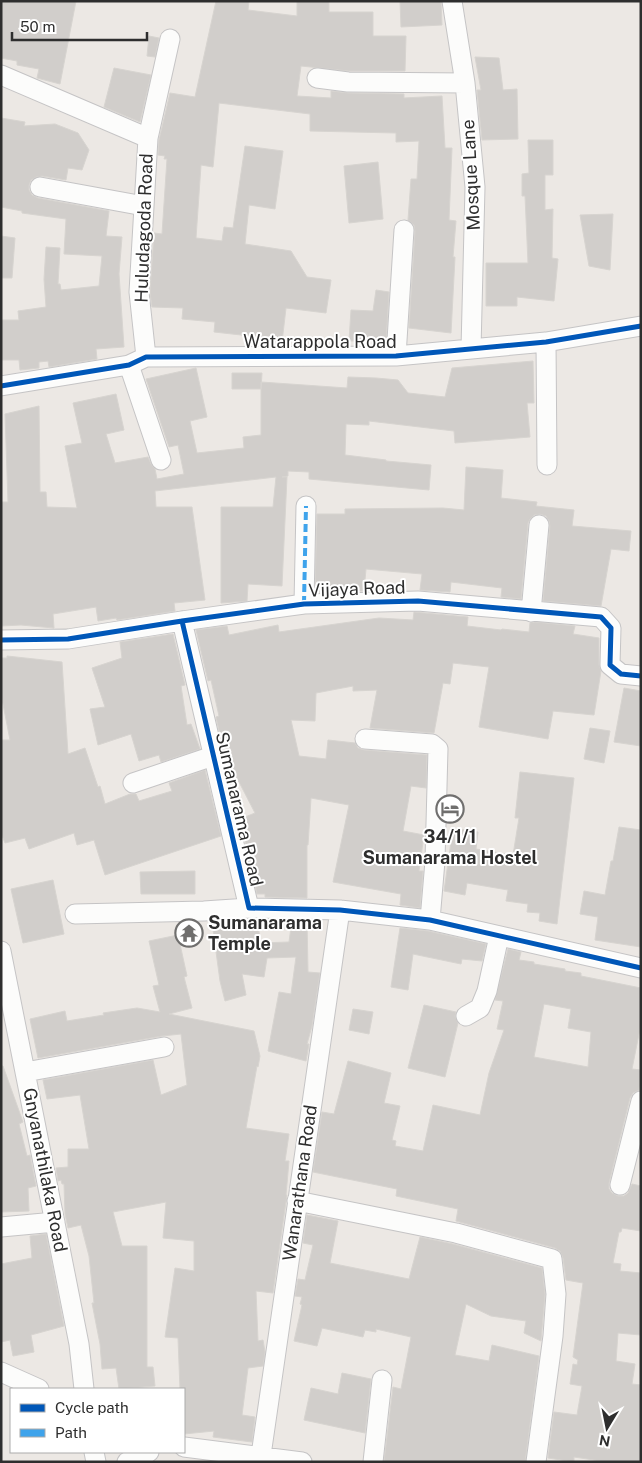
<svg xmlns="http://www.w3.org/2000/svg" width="642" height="1463" font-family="'Public Sans',sans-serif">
  <rect width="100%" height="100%" fill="#ece8e4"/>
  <path fill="#d1cecb" stroke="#d7d4d0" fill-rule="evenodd" d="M1,1h75l-16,83 -23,-6 2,-9 -22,-4v-4l-16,-3z
    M216,1h33l-1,9 49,6v-15h32v11h44v24h33l-1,35h-56l-48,-5 -4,30 34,2v-7l17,2 56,1v4l38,-2 3,52h7l-3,72 7,1 -3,36h2l-4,76 -42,-5 6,-97 -1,-6 -6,-5 3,-41h6l2,-38 -23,1v-9l-86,-2v-17l-91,-11 -6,64 -12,-2 -5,73 26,3 2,-14 9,1 12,-82 38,5 -8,58 -26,-4 -4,39 46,7 16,26 24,3 -5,33 -40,-5 -4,34 -23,-3v-2l-45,-5 1,-10 -33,-3 1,-11 -31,-1 -2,-15 4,-59 8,1 5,-75h-3l1,-3 -7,-1 1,-15 11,-47 25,4z
    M400,1h41l1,24 -41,2z
    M149,36l10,2 -4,19 -8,-1z
    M475,57l24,1 4,32 14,-1 1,50 -36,1 -5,-50h4z
    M114,68l37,7 -11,47 -36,-15z
    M1,118l24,4 -1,4 31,-2 23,9 11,17 -7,20 -14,-2 -2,12 -24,-4 -6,1 -5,3 -2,5v5l3,5 6,3 71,13 -3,25 16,1 -3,37 5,73 -28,2 1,10 -48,8 -1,-6 -9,1v6l-19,2 -1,-10h-18v-40h18l-1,-9 28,-4 -2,-28 2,-32 14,1 -2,36h2l1,6 38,-4 3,-30 -38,-2 2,-35 -44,-6v-2l-21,-4z
    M528,140h25v35h-8v35l8,-1 -1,49 6,1 -4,42 -37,-4v9h-31v-43h42l-3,-67h-3v-22l7,-1z
    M378,162l5,57 -34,4 -5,-57z
    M613,214l-3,56 -21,-4 -9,-51z
    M1,236l14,2 -3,40h-11z
    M376,290l13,2 -3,49h-37l2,-31 22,1z
    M533,361l1,42h-7l3,34 -75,6 -1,-12 -85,-10v4l-23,-1 -1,31 41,5v1l45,4 -2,25 -120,-11v-7l-21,-1v5l-6,1h5l-5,109 -34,-2 -1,17 -26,2v-96h52l3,-30 -121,14 1,16h36l13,93 -31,3 1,8 -58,9 -1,-2 -18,3 -2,-14 -43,7 1,14 -33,-3 -20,1v-124h7l-3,-88 34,-8 1,86h6l1,15 30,1 -12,-62 17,-3 -9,-40 43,-9 8,36 -18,4 9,29 33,-6 3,7 4,5 2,10 27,-5 -6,-29 -9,2 -23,-68 50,-11 11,49 -17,4 7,32 47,-5 -1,-11 18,-2v-53l86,6 1,-11 28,1 22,2 10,13 37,4 7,-29z
    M232,373h30l-1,16h-29z
    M466,467l37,3 -2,28 36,4 -1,4 38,4 -2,16 59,5 -2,20 -18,-2 -10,57 -58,-5 7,-75 -1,-5 -3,-5 -6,-2 -6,1 -4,4 -2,4 -7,76 -20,-2 1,-9 -51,-6 -1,10 -30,-2 2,-16 -56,-5 -2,22 -49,1 2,-78h28v-5l98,-1 21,2z
    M414,612l54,5 -1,9 34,4 1,-1 27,3 1,-9 5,-1 40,4 -2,8 26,4v27l2,6 -7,44 -41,-4 -5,28 -69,-12 10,-60 -36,-4 -3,21 -7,-1 -9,50 -64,-5 7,-38 -24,1v-5l-37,7 -1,28 -24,-1 8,36 27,3 2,-19 27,3 3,5 6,2 63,5 -1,33 -15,-2 -8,45 21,4 -5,36h4l-3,37 -20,-3 1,-11 -68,-12 16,-77 -38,-7 -3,47h-1v53l-42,-1v-3h-8l-17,-75 15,-6 -31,-60 -8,-36 3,-1 -8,-36 -3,1 -12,-51 31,-4 2,9 49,-10 1,7 100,-14 34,2z
    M173,634l12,51 -4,1 6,39 4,-1 9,25 -39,13 -2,-7 -20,6 -8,-27 -33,11 -8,-36 15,-2 -13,-39 30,-10 -2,-16z
    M7,656l55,6 6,92 17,-6 13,39 2,-1 5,18 25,-10h6l3,7 33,-10 -3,-8 36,-13 16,66 -116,39 -11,-35 -17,5 -3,-12 -45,16 -4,-11 -20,5 -4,-10v-93h9l-9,-46v-36h6z
    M624,688l17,3v55l-27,-4z
    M590,728l20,3 -6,32 -20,-4z
    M520,772l54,6 -17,146 -18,-3 1,-8 -13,-1 1,-8 -22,-3 2,-11 -41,-7 -2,12 -21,-4 9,-63 25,4 -2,17 37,6 6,-37h-4z
    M619,827l22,3v117l-46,-7 3,-23 -18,-3 4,-23 21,4 6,-34h2z
    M195,871v23h-54l-1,-22z
    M53,880l11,54 -41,9 -12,-54z
    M234,920v4l23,-3 4,22 28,-1 3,-22 15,1 1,51 12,1 -8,53 -5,18h2l-3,17 -38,-10 11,-59 12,2 5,-37 -29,1 -3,19 -22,-3 4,21 -21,6 -5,-20 -8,-59z
    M400,928l28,3 58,13 -4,17 -20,-2 -1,5 -48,-10 -5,36 -17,-3z
    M178,935l9,41 -3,1 8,31 -23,6 85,17 6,25 -2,11 -1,-1 -11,62 43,6 -4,27h4l-3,34h1l-14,98 -17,-2 2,50 5,-1 2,12 -2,14 -15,2 -6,47 13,2 -3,25 -39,-5 1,-6 -30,3v-45h-4l-2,-51 -13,-1 10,-69 19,3v-30l-31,-3 3,-36 -53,10 9,34h25v121h6l2,19 -36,3 -3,-21 -14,1 -2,-25 -8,-41h2l-5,-47 -8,-31 -13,3 -3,-14 -1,-30h-2l-1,-4 -3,1 -2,-13 12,-1v-18h21l-9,-54 -33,4 -4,-19 110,-20 8,35 26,-10 -6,-51 -19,2 -124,22 -8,-39 35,-8 2,10 37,-6 -1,-2 34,-5 23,4 -7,-26 6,-1 -10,-44z
    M508,949l13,3 -2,8 15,2v2l31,5v2l16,2v3l60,12v36l-9,45 9,1 -2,20 -6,3 -3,5 -21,85v6l3,4 6,3h6l4,-3 4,-9 9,2v45l-19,-3 -1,4h-2l-6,31 8,1 -1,7 21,2v62l-23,-2 -2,28 19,3 -3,20 9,1v77h-34l-33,-5v5l-26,-4 6,-46 23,3 5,-29 -12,-2 3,-20 4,1 1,-5 -5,-3 10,-74 -17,-3 -3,-22 -3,-7 -5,-3 -99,-27 2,-12 -62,-13 1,-7 -84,-17 9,-60 12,2 14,-53 43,12 -7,30 16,3 -8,34 4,1 -1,5 28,5 10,-46 47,10 9,-42 15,-43 -7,-1 6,-28 -8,-1zM544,1004l27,5 -3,19 23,4 -3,35 -54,-10z
    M424,1005l32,7 -1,4 3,7 -13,54 -37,-9z
    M353,1009l20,3 -4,22 -20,-4z
    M1,1066h2l20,56 -4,2 8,32 3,-1 6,31 -8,2 1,23 -28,1z
    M307,1215l31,6 -8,42 79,16 11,-42 33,7 89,24 3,26 -4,47 -17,-8 2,-12 -35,-5 -25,-12 -11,51 34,6 3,-16 47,11 -14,106h-141l9,-75 8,2 10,-52 -35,-8v3l-11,-2 -2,7 -41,-9 -5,18 -23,-5 8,-36 -2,-1 2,-7 -7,-1 3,-17 7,1 8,-35 -10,-2z
    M46,1234l18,92 -33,9 3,17 -21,4 -3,-16 -9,2v-78l31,-6 -2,-22z
    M342,1373l29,6 -6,54 -61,-13 7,-32 27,6z"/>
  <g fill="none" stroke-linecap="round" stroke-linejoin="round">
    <g stroke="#c5c4c5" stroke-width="21">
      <path id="minor" d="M452,1l13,82 10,104 -4,162
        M1,75l147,63 -9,154 7,65
        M317,78l31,4 117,1
        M148,138l22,-99
        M40,187l104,19
        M546,342l1,123
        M396,356l8,-126
        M129,365l32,95
        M1,386l128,-21 17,-8 250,-1 150,-14 95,-16
        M304,604l2,-98
        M531,612l8,-87
        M182,621l67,287 91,2 90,10 211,48
        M1,640l67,-1 114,-18 122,-17 114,-3 183,16 10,11 -1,37 11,9 20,2
        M365,739l67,5 6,5 -3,112 -5,59
        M133,783l80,-27
        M75,914l129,-3 45,-3
        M1,951l78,393 5,45
        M466,1016l14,-8 7,-17 12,-55
        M25,1072l139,-25
        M620,1185l21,-84
        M297,1201l159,32 96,26 4,35 -3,42 -17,126
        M1,1227l54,-5
        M1,1372l38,17
        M184,1447l118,15
        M94,1452l2,10
        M127,1462l22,-10
        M260,1462l80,-552
        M373,1462l9,-82"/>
    </g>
    <use href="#minor" stroke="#fcfcfb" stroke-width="19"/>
    <path stroke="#3ea3eb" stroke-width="4" stroke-dasharray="8 4" stroke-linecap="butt" d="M304,604l2,-98"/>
    <g stroke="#fff" stroke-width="8">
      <path id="cycleway" d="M1,386l128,-21 17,-8 250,-1 150,-14 95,-16
        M182,621l67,287 91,2 90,10 211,48
        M1,640l67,-1 114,-18 122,-17 114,-3 183,16 10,11 -1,37 11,9 20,2"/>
    </g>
    <use href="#cycleway" stroke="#0057b8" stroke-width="5"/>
  </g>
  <defs>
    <g id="hotel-ring" transform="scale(1.4375)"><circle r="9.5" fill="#fff" stroke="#706f6e" stroke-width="1.5"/><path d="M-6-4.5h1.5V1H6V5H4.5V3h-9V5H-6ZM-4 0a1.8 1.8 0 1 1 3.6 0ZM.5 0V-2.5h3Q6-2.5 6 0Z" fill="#706f6e"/></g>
    <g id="temple-ring" transform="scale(1.4375)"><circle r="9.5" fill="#fff" stroke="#706f6e" stroke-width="1.5"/><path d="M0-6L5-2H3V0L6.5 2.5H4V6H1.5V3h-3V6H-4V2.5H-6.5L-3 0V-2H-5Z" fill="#706f6e"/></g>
  </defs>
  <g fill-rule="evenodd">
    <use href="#hotel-ring" x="450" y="809"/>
    <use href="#temple-ring" x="189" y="933"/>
  </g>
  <g text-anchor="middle" stroke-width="4" stroke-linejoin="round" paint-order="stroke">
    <g font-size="18" fill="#2e2e2e" stroke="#fff">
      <text transform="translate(471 175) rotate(-93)" y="6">Mosque Lane</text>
      <text transform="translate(144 228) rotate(-88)" y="6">Huludagoda Road</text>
      <text x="320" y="348">Watarappola Road</text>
      <text transform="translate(357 589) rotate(-2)" y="6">Vijaya Road</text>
      <text transform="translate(239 809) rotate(77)" y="6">Sumanarama Road</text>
      <text transform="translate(45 1170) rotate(79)" y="6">Gnyanathilaka Road</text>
      <text transform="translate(300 1183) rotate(-82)" y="6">Wanarathana Road</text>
    </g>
    <g font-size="18" font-weight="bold" fill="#2e2e2e" stroke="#fff">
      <text x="450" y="843">34/1/1<tspan x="450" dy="21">Sumanarama Hostel</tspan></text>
      <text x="208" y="929" text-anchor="start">Sumanarama<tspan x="208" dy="21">Temple</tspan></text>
    </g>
  </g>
  <rect width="642" height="1463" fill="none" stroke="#2e2e2e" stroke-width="5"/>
  <rect x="10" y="1388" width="175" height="65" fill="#ffffff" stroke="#ababab"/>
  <rect x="20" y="1404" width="25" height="8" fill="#0057b8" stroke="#ababab"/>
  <text x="55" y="1413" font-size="15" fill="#2e2e2e">Cycle path</text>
  <rect x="20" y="1429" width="25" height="8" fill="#3ea3eb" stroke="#ababab"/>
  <text x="55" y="1438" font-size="15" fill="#2e2e2e">Path</text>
  <g transform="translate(607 1428) rotate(190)" stroke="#ffffff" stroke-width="4" paint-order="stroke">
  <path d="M0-4L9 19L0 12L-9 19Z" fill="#2e2e2e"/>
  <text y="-8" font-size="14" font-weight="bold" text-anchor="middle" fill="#2e2e2e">N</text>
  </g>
  <path d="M12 32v8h135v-8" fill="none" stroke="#2e2e2e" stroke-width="2.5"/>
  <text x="20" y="32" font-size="15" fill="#2e2e2e" stroke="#ffffff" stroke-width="4" paint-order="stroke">50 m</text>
</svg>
